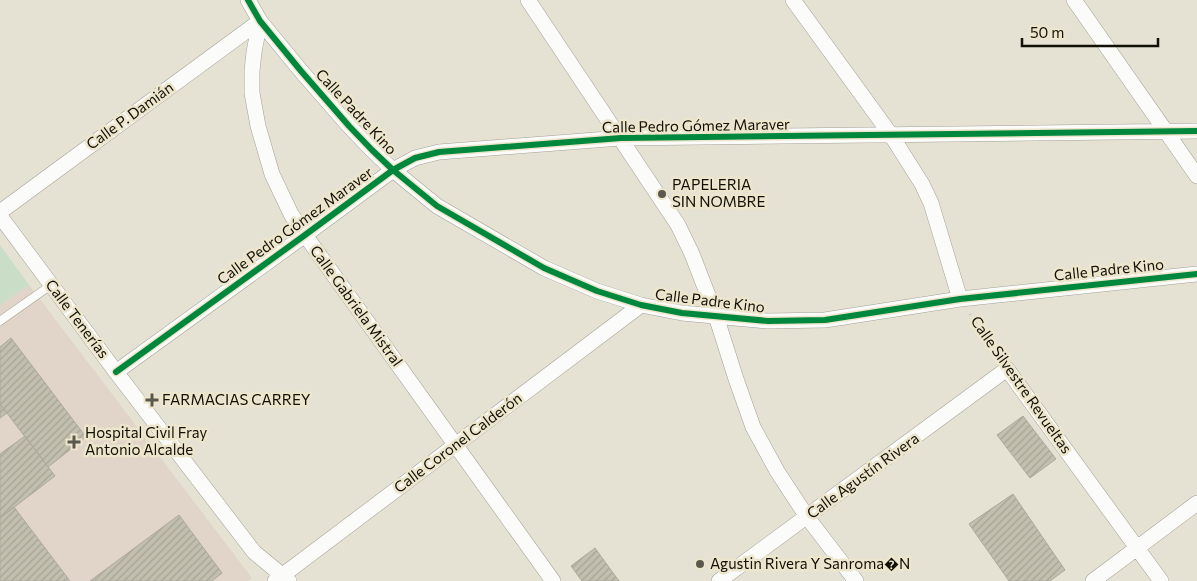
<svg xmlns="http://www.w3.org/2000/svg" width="1197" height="581" font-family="Commissioner,sans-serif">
  <defs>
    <pattern id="building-hatch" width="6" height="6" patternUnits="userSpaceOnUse" patternTransform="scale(1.25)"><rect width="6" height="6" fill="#c3bfaf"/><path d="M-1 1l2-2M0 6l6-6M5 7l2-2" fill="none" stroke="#a6a395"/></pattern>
  </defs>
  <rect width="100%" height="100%" fill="#e5e2d4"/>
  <path fill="#e1d4c8" d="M29,285l223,293 -4,3h-248v-276z"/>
  <path fill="#caddc6" d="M0,245l29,40 -29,20z"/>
  <path fill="url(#building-hatch)" stroke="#aca99e" d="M11,338l75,99 -38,30 -48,-63v-57z
    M0,404l7,9 -7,5z
    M1023,416l33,43 -26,19 -33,-43z
    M25,436l30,40 -55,42v-64z
    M1013,494l52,76 -15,11h-41l-40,-57z
    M14,507l56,74h-70v-63z
    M179,515l43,58 -10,8h-122z
    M595,548l24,33h-37l-11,-15z"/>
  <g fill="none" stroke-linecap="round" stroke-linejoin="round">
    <g stroke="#a4a196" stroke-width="9">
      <path id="service" d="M0,321l51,-36"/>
    </g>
    <g stroke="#a4a196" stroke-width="16">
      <path id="minor" d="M248,0l12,21 41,50 48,55 23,24 21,20 44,36 107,62 53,23 44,14 41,8 86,8 57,-1 135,-21 237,-25
        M528,0l150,225 14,29 24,62 20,63 17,48 24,44 30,46 49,64
        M793,0l98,135 31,49 9,19 29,96
        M1074,0l123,176
        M260,21l-6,31 -2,19v22l6,33 14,48 19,40 14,21 248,346
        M0,212l260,-191
        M0,216l116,156 138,180 35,29
        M116,372l189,-137 88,-65 22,-12 24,-6 182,-14 576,-7
        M275,581l366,-276
        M719,581l288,-212 154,212
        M1093,581l104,-78"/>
    </g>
    <path stroke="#c5c4bf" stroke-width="3" stroke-dasharray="1 4" stroke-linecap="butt" d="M970,314l29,42"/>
    <use href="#service" stroke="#fbfbf9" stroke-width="8"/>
    <use href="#minor" stroke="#fbfbf9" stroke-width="15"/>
    <g stroke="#ede6cc" stroke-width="9">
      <path id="cycleway" d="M248,0l12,21 41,50 48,55 23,24 21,20 44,36 107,62 53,23 44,14 41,8 86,8 57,-1 135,-21 237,-25
        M116,372l189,-137 88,-65 22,-12 24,-6 182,-14 576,-7"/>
    </g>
    <use href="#cycleway" stroke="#00873e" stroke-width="6"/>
  </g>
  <g fill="#5b594e" stroke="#ede6cc" stroke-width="2">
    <circle cx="662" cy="194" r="5"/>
    <path d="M149.5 392.5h5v5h5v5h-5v5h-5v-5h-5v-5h5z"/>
    <path d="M71.5 434.5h5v5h5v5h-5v5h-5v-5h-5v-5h5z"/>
    <circle cx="700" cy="564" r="5"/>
  </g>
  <g text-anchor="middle" stroke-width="5" stroke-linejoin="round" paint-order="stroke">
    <g font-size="15" fill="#110f06" stroke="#ede6cc">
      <text transform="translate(356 112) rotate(47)" y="5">Calle Padre Kino</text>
      <text transform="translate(130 116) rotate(-36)" y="5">Calle P. Damián</text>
      <text transform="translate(696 126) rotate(-1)" y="5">Calle Pedro Gómez Maraver</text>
      <text transform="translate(295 226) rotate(-36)" y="5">Calle Pedro Gómez Maraver</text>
      <text transform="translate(1109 270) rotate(-6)" y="5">Calle Padre Kino</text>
      <text transform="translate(710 301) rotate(7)" y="5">Calle Padre Kino</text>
      <text transform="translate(356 306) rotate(54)" y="5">Calle Gabriela Mistral</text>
      <text transform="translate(77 319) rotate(53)" y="5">Calle Tenerías</text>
      <text transform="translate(1021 385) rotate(55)" y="5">Calle Silvestre Revueltas</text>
      <text transform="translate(458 443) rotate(-37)" y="5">Calle Coronel Calderón</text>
      <text transform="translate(863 476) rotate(-36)" y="5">Calle Agustín Rivera</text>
    </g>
    <g font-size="15" fill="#110f06" stroke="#ede6cc" text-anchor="start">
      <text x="672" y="190">PAPELERIA<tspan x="672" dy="17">SIN NOMBRE</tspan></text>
      <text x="162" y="405">FARMACIAS CARREY</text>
      <text x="85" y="438">Hospital Civil Fray<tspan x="85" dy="17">Antonio Alcalde</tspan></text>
      <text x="710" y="569">Agustin Rivera Y Sanroma�N</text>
    </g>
  </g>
  <path d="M1022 38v8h136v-8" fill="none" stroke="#110f06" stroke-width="2.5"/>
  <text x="1030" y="38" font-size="15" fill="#110f06" stroke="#ede6cc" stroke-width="4" paint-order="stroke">50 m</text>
</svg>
